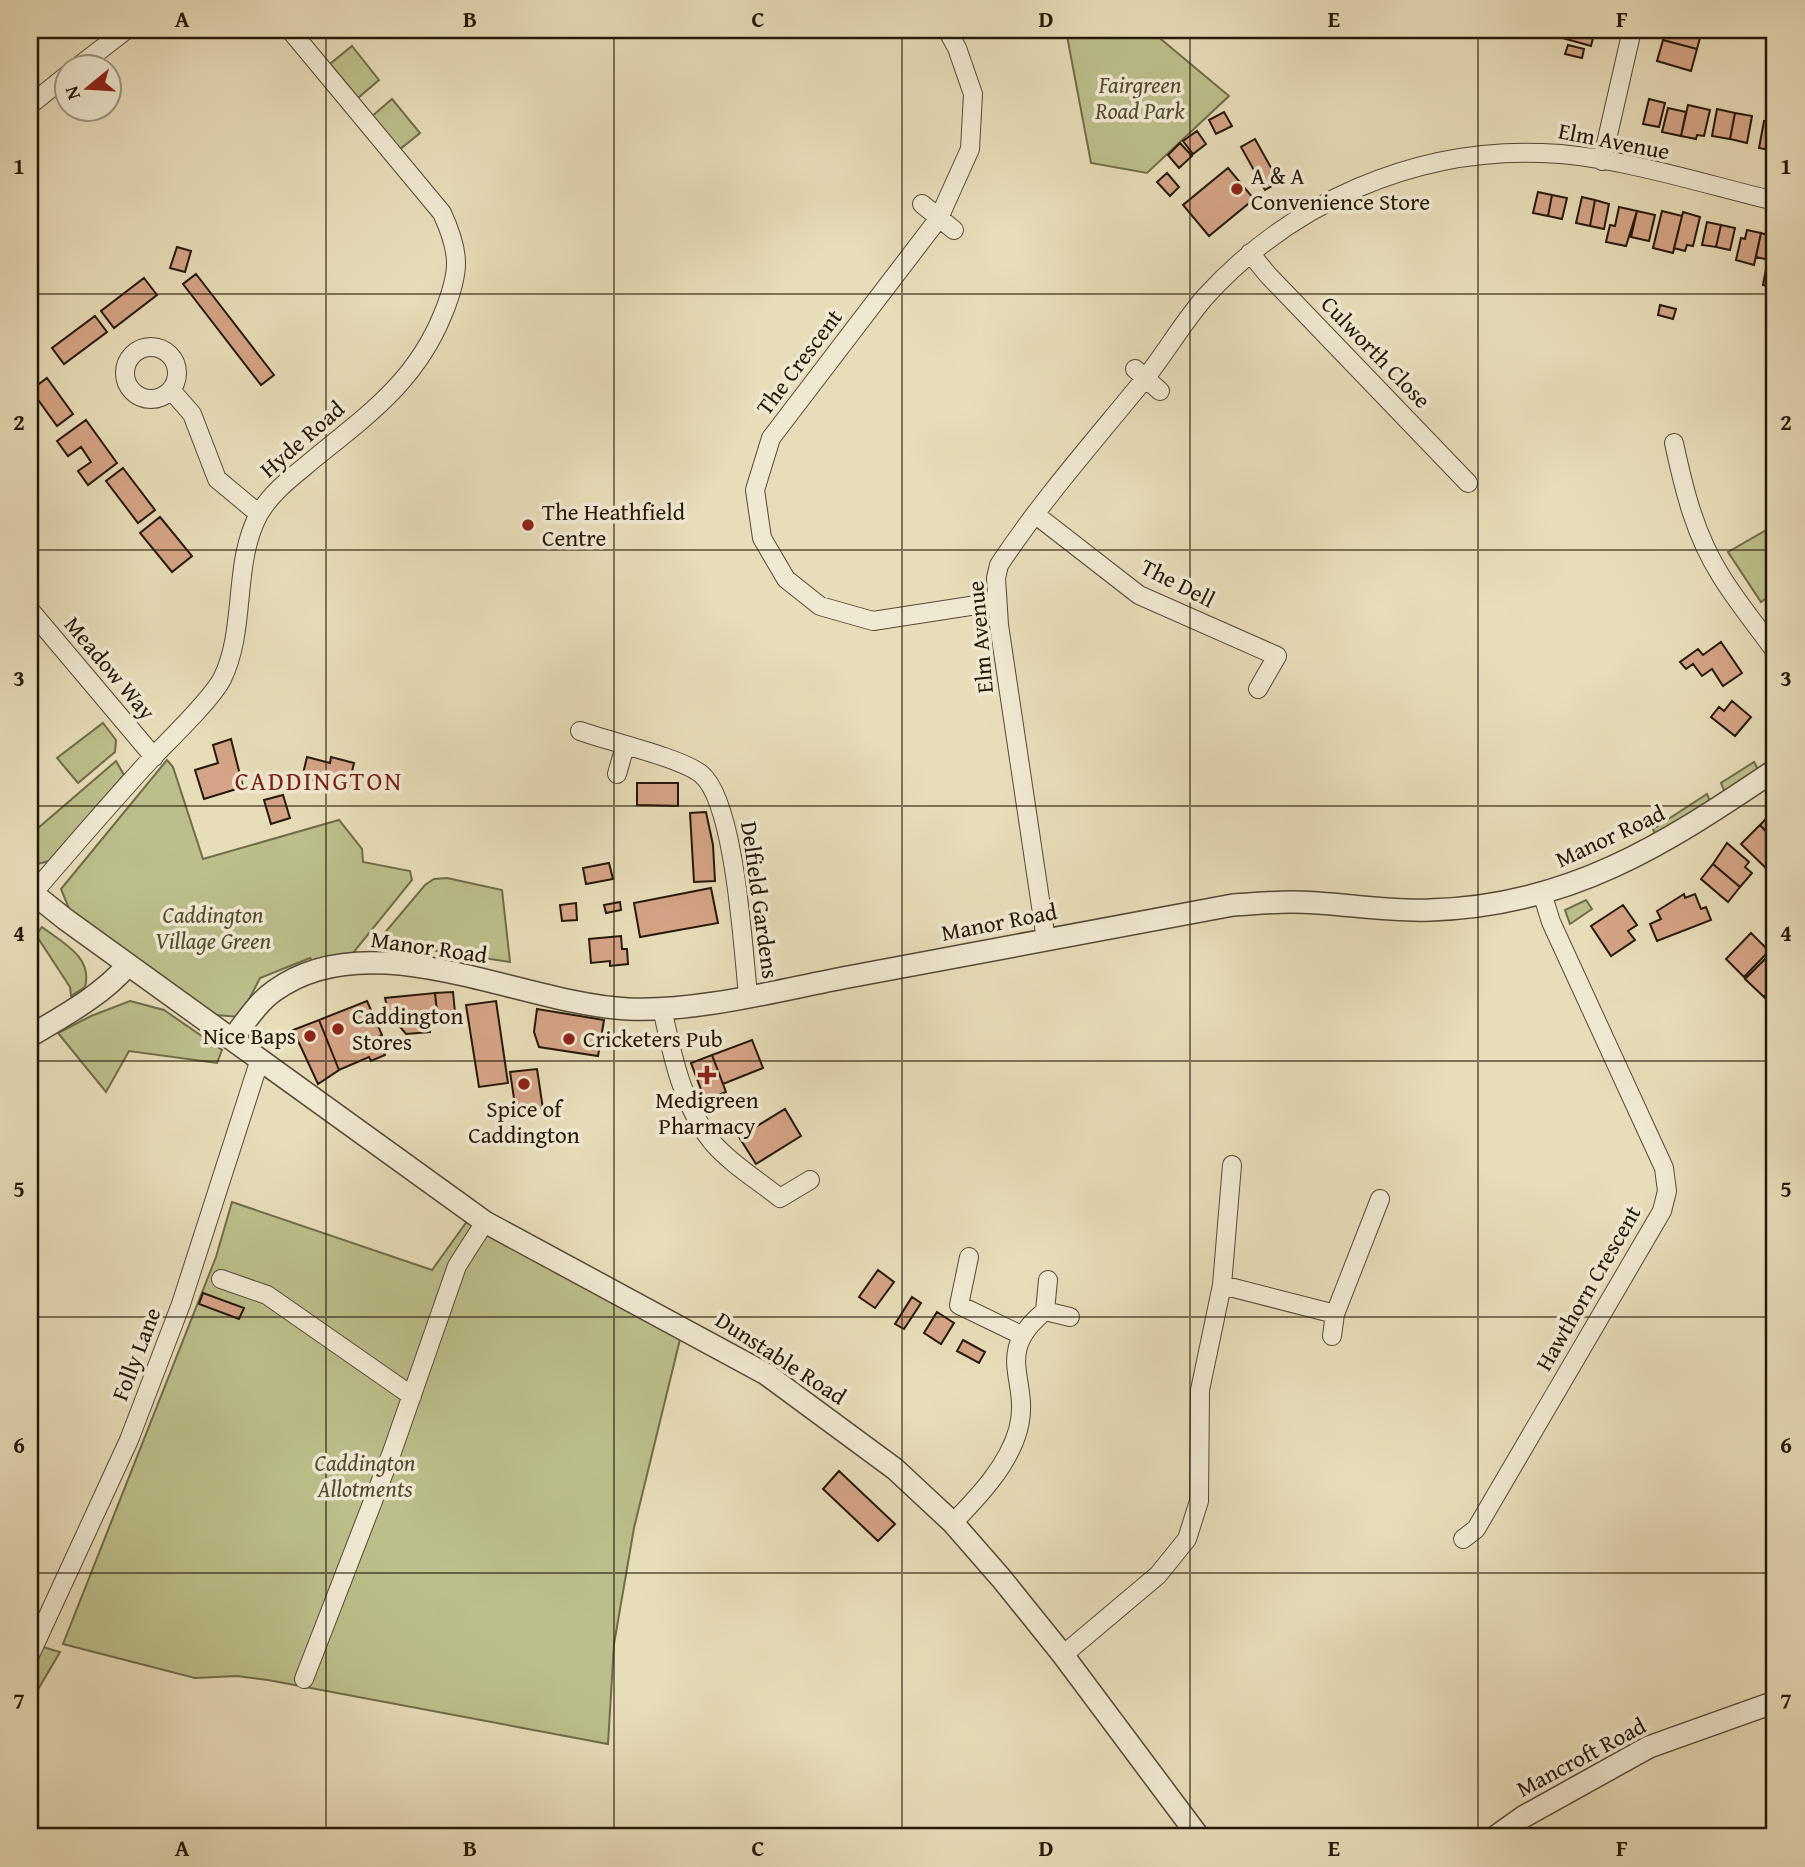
<svg xmlns="http://www.w3.org/2000/svg" width="1805" height="1867" font-family="'Gentium Book Plus',serif">
  <rect width="100%" height="100%" fill="#e8ddb9"/>
  <filter id="stains"><feTurbulence type="fractalNoise" baseFrequency=".00286" numOctaves="4"/><feColorMatrix values="0 0 0 0 .2 0 0 0 0 .09 0 0 0 0 .02 0 0 0 .5 -.17"/></filter>
  <radialGradient id="worn" r=".72"><stop offset=".6" stop-color="#630" stop-opacity="0"/><stop offset="1" stop-color="#630" stop-opacity=".3"/></radialGradient>
  <path fill="#bcbf8b" stroke="#706c4a" stroke-width="2" d="M1072,30h78l79,66 -82,77 -56,-10 -24,-127z
    M352,46l27,34 -21,18 -28,-34z
    M392,99l28,34 -21,17 -28,-33z
    M1775,525v67l-14,10 -33,-50z
    M103,723l13,17 -1,12 -37,31 -21,-25z
    M167,760l6,7 30,92 136,-39 23,29 1,13 47,9 2,9 -63,78 -30,10 -9,-10 -50,20 -20,39 -24,-2 -146,-104 -9,-22z
    M116,761l8,14 -75,86 -19,5v-31z
    M1754,762l5,9 -34,22 -4,-10z
    M1707,794l3,8 -54,35 -3,-8z
    M447,878l55,12 8,72 -133,-20 48,-57 9,-6z
    M1586,900l6,9 -22,15 -5,-14z
    M42,927c21,16 51,30 43,60l-14,9 -1,-9 -34,-52z
    M130,1001l34,9 58,40 -5,13 -88,-12 -23,41 -48,-59 33,-17z
    M232,1202l200,68 36,-50 215,107 -49,201 -20,116 -6,100 -340,-64 -31,-4 -42,2 -132,-34 153,-387z
    M30,1643l30,9 -30,51z"/>
  <path fill="#d5a486" stroke="#251809" stroke-width="2" d="M1561,30h34l-4,16 -32,-9z
    M1666,30h36l-5,19 -34,-9z
    M1663,40l34,9 -6,22 -34,-10z
    M1568,45l16,4 -2,9 -17,-4z
    M1649,99l16,4 -6,24 -16,-3z
    M1688,105l22,5 -6,26 -7,-1 -1,4 -15,-3z
    M1668,108l18,4 -5,24 -19,-4z
    M1717,109l18,4 -5,26 -18,-3z
    M1224,112l8,14 -16,8 -7,-14z
    M1735,113l17,3 -5,27 -17,-4z
    M1764,121l11,2v28l-16,-3z
    M1197,131l9,13 -13,10 -10,-13z
    M1255,139l24,43 -14,8 -24,-43z
    M1180,143l12,13 -13,12 -11,-13z
    M1228,168l26,31 -45,37 -26,-31z
    M1167,173l12,14 -9,9 -13,-14z
    M1538,192l14,3 -4,21 -15,-3z
    M1552,195l15,3 -5,21 -14,-3z
    M1582,197l13,3 -5,26 -14,-3z
    M1595,200l14,4 -5,25 -14,-3z
    M1619,207l18,4 -11,35 -20,-4 4,-17 5,1z
    M1637,211l18,4 -6,26 -18,-4z
    M1662,211l20,5 -9,37 -20,-5z
    M1683,212l17,5 -7,29 -6,-1 -2,6 -11,-3z
    M1707,222l14,3 -5,22 -14,-2z
    M1721,225l14,3 -5,22 -14,-3z
    M1747,230l14,3 -7,32 -18,-5 5,-22 4,1z
    M1761,233l14,4 -5,23 -14,-3z
    M177,247l14,4 -6,21 -15,-4z
    M1766,269l9,2 -4,16 -8,-2z
    M196,274l78,101 -13,10 -78,-101z
    M144,278l13,17 -43,33 -13,-17z
    M1660,305l16,4 -3,10 -15,-4z
    M95,316l12,16 -43,32 -12,-16z
    M47,378l26,36 -16,12 -26,-36z
    M86,420l31,43 -29,22 -10,-14 13,-9 -10,-15 -13,9 -11,-15z
    M123,468l32,42 -17,13 -32,-42z
    M160,517l32,39 -20,16 -32,-39z
    M1721,642l21,31 -19,13 -11,-17 -10,7 -9,-12 -7,5 -6,-7 18,-13 5,6z
    M1732,701l19,16 -16,19 -24,-19 8,-10 5,4z
    M231,739l12,48 -39,12 -9,-29 23,-7 -5,-18z
    M307,757l23,6 1,-6 23,6 -6,26 -46,-11z
    M637,783h41v23l-41,-1z
    M283,795l7,23 -19,6 -7,-24z
    M1775,809v32l-15,-16z
    M706,812l7,33 2,36 -21,1 -4,-69z
    M1760,825l15,16v25l-5,6 -29,-28z
    M1727,843l22,19 -4,5 7,6 -12,14 -27,-23z
    M609,863l4,16 -27,5 -3,-16z
    M1713,864l27,23 -12,15 -27,-23z
    M711,888l7,35 -78,14 -6,-34z
    M1684,894l1,4 10,-4 6,15 5,-2 5,13 -54,21 -7,-17 11,-5 -4,-8z
    M620,902l1,8 -15,3 -2,-8z
    M576,903l1,17 -15,1 -2,-16z
    M1623,905l14,20 -9,6 7,9 -24,16 -20,-30z
    M1751,933l18,18 -25,26 -18,-18z
    M621,936l1,13h5l1,15 -18,2v-5l-19,2 -2,-24z
    M1771,953l4,4v28l-11,12 -19,-18z
    M1775,987v21l-10,-10z
    M453,992l3,31 -18,2 -3,-32z
    M435,993l3,26 -9,1 1,12 -24,2 -9,-11 -6,1 -6,-26z
    M367,1001l15,34 -5,2 8,18 -14,6 -2,-4 -30,13 -20,-50z
    M496,1001l12,82 -29,4 -13,-82z
    M537,1009l67,11 -6,36 -59,-9 -5,-15z
    M319,1020l20,50 -21,14 -25,-54z
    M752,1040l11,28 -40,16 -11,-29z
    M712,1055l14,37 -21,8 -14,-37z
    M537,1069l6,40 -16,3 -1,-8 -11,1 -5,-33z
    M785,1109l16,27 -45,28 -17,-27z
    M878,1270l16,12 -19,26 -16,-11z
    M203,1293l41,15 -5,11 -40,-15z
    M912,1297l9,6 -17,26 -9,-5z
    M937,1312l17,11 -13,21 -17,-11z
    M963,1340l22,12 -6,11 -22,-12z
    M839,1471l56,53 -17,17 -55,-52z"/>
  <g fill="none" stroke-linecap="round" stroke-linejoin="round">
    <g stroke="#564935" stroke-width="20">
      <path id="minor" d="M947,30l10,18 16,46 -3,55 -31,69 -168,220 -16,52 7,48 24,41 34,27 53,15 123,-19
        M79,66l47,-36
        M30,105l36,-29
        M1602,161l30,-131
        M922,204l32,26
        M1250,253l18,22 200,208
        M125 373a26 26 0 1 1 52 0a26 26 0 1 1-52 0Z
        M1135,369l25,22
        M171,390l21,24 25,65 42,35
        M1674,443c10,47 21,92 47,133 16,26 36,50 54,75
        M1036,515l103,80 138,61 -19,33
        M30,610l124,147
        M580,731c28,10 101,27 121,43 34,27 42,175 47,221
        M617,774l8,-28
        M33,893c39,-45 78,-91 119,-135 18,-19 59,-58 70,-79 25,-50 10,-116 37,-165 13,-23 36,-39 56,-56 54,-44 101,-77 128,-144 17,-42 18,-60 -1,-101l-152,-183
        M1046,940l-47,-315 -3,-47 3,-13c43,-65 95,-124 144,-184 22,-27 40,-59 63,-85 85,-93 208,-148 336,-143 72,2 161,31 233,48
        M662,1008c10,47 20,97 51,135 18,21 46,38 67,55l30,-18
        M969,1257l-10,48 62,30
        M221,1279l46,16 145,101
        M1222,1285l113,29 45,-115
        M1045,1311l25,6
        M1332,1336l3,-22
        M953,1523c25,-26 55,-57 65,-93 14,-50 -27,-75 27,-119l3,-31
        M1463,1539l13,-10 186,-318 5,-20 -3,-23 -113,-246 -9,-29
        M30,1655l99,-215 52,-136 79,-245
        M1063,1655l95,-80 29,-36 12,-38 1,-111 22,-105 10,-120
        M304,1679l88,-227 65,-186 28,-44"/>
    </g>
    <g stroke="#564935" stroke-width="24">
      <path id="tertiary" d="M30,891l35,28 420,303 281,152 129,95 58,54 48,55 62,77 136,182
        M30,1036c35,-21 71,-40 98,-71
        M232,1039c13,-16 25,-36 42,-48 97,-71 247,13 354,18 71,3 151,-19 220,-32 128,-24 256,-48 385,-72 19,-1 39,-3 58,-3 47,0 92,10 139,8 139,-4 234,-65 345,-140
        M1495,1837l28,-20 126,-70 126,-45"/>
    </g>
    <use href="#minor" stroke="#f0e9d2" stroke-width="18"/>
    <use href="#tertiary" stroke="#f0e9d2" stroke-width="21"/>
  </g>
  <path fill="none" stroke="#251809" stroke-width="2" stroke-opacity="0.55" d="M326,30v1807M614,30v1807M902,30v1807M1190,30v1807M1478,30v1807M30,294h1745M30,550h1745M30,806h1745M30,1061h1745M30,1317h1745M30,1573h1745"/>
  <g fill="#8f2418" stroke="#f0e9d2" stroke-width="2.5">
    <circle cx="1237" cy="189" r="7"/>
    <circle cx="528" cy="525" r="7"/>
    <circle cx="338" cy="1029" r="7"/>
    <circle cx="310" cy="1036" r="7"/>
    <circle cx="569" cy="1039" r="7"/>
    <path d="M703.5 1064.5h7v7h7v7h-7v7h-7v-7h-7v-7h7z"/>
    <circle cx="524" cy="1084" r="7"/>
  </g>
  <g text-anchor="middle" stroke-width="7" stroke-linejoin="round" paint-order="stroke">
    <g font-size="23" font-style="italic" fill="#524a30" stroke="#f0e9d2">
      <text x="1140" y="93">Fairgreen<tspan x="1140" dy="26">Road Park</tspan></text>
      <text x="213" y="923">Caddington<tspan x="213" dy="26">Village Green</tspan></text>
      <text x="365" y="1471">Caddington<tspan x="365" dy="26">Allotments</tspan></text>
    </g>
    <g font-size="23" fill="#251809" stroke="#f0e9d2">
      <text transform="translate(1614 141) rotate(11)" y="8">Elm Avenue</text>
      <text transform="translate(1376 352) rotate(46)" y="8">Culworth Close</text>
      <text transform="translate(799 362) rotate(-53)" y="8">The Crescent</text>
      <text transform="translate(302 439) rotate(-41)" y="8">Hyde Road</text>
      <text transform="translate(1178 583) rotate(27)" y="8">The Dell</text>
      <text transform="translate(980 637) rotate(-95)" y="8">Elm Avenue</text>
      <text transform="translate(110 668) rotate(50)" y="8">Meadow Way</text>
      <text transform="translate(1610 836) rotate(-25)" y="8">Manor Road</text>
      <text transform="translate(760 900) rotate(82)" y="8">Delfield Gardens</text>
      <text transform="translate(999 922) rotate(-11)" y="8">Manor Road</text>
      <text transform="translate(429 947) rotate(8)" y="8">Manor Road</text>
      <text transform="translate(1588 1288) rotate(-60)" y="8">Hawthorn Crescent</text>
      <text transform="translate(136 1354) rotate(-69)" y="8">Folly Lane</text>
      <text transform="translate(781 1358) rotate(33)" y="8">Dunstable Road</text>
      <text transform="translate(1581 1757) rotate(-28)" y="8">Mancroft Road</text>
    </g>
    <g font-size="23" fill="#251809" stroke="#f0e9d2" text-anchor="start">
      <text x="1251" y="184">A &amp; A<tspan x="1251" dy="26">Convenience Store</tspan></text>
      <text x="542" y="520">The Heathfield<tspan x="542" dy="26">Centre</tspan></text>
      <text x="352" y="1024">Caddington<tspan x="352" dy="26">Stores</tspan></text>
      <text x="296" y="1044" text-anchor="end">Nice Baps</text>
      <text x="583" y="1047">Cricketers Pub</text>
      <text x="707" y="1108" text-anchor="middle">Medigreen<tspan x="707" dy="26">Pharmacy</tspan></text>
      <text x="524" y="1117" text-anchor="middle">Spice of<tspan x="524" dy="26">Caddington</tspan></text>
    </g>
    <g font-size="26" letter-spacing="2" fill="#7a1f14" stroke="#f0e9d2">
      <text x="319" y="790">CADDINGTON</text>
    </g>
  </g>
  <rect width="1805" height="1867" fill="none" stroke="#e8ddb9" stroke-width="77"/>
  <g transform="translate(88 88) rotate(252)"><circle r="33" fill="#f0e9d2" stroke="#9f9582" stroke-width="2"/>
  <path d="M0-5L12 26L0 18L-12 26Z" fill="#8f2418"/>
  <text y="-10" font-size="19" font-weight="bold" text-anchor="middle" fill="#251809">N</text>
  </g>
  <rect x="38" y="38" width="1728" height="1790" fill="none" stroke="#251809" stroke-width="2.5"/>
  <g font-size="23" text-anchor="middle" font-weight="bold" fill="#251809">
    <text x="182" y="27">A</text>
    <text x="470" y="27">B</text>
    <text x="758" y="27">C</text>
    <text x="1046" y="27">D</text>
    <text x="1334" y="27">E</text>
    <text x="1622" y="27">F</text>
    <text x="19" y="174">1</text>
    <text x="1786" y="174">1</text>
    <text x="19" y="430">2</text>
    <text x="1786" y="430">2</text>
    <text x="19" y="686">3</text>
    <text x="1786" y="686">3</text>
    <text x="19" y="941">4</text>
    <text x="1786" y="941">4</text>
    <text x="19" y="1197">5</text>
    <text x="1786" y="1197">5</text>
    <text x="19" y="1453">6</text>
    <text x="1786" y="1453">6</text>
    <text x="19" y="1709">7</text>
    <text x="1786" y="1709">7</text>
    <text x="182" y="1856">A</text>
    <text x="470" y="1856">B</text>
    <text x="758" y="1856">C</text>
    <text x="1046" y="1856">D</text>
    <text x="1334" y="1856">E</text>
    <text x="1622" y="1856">F</text>
  </g>
  <rect width="100%" height="100%" filter="url(#stains)"/>
  <rect width="100%" height="100%" fill="url(#worn)"/>
</svg>
